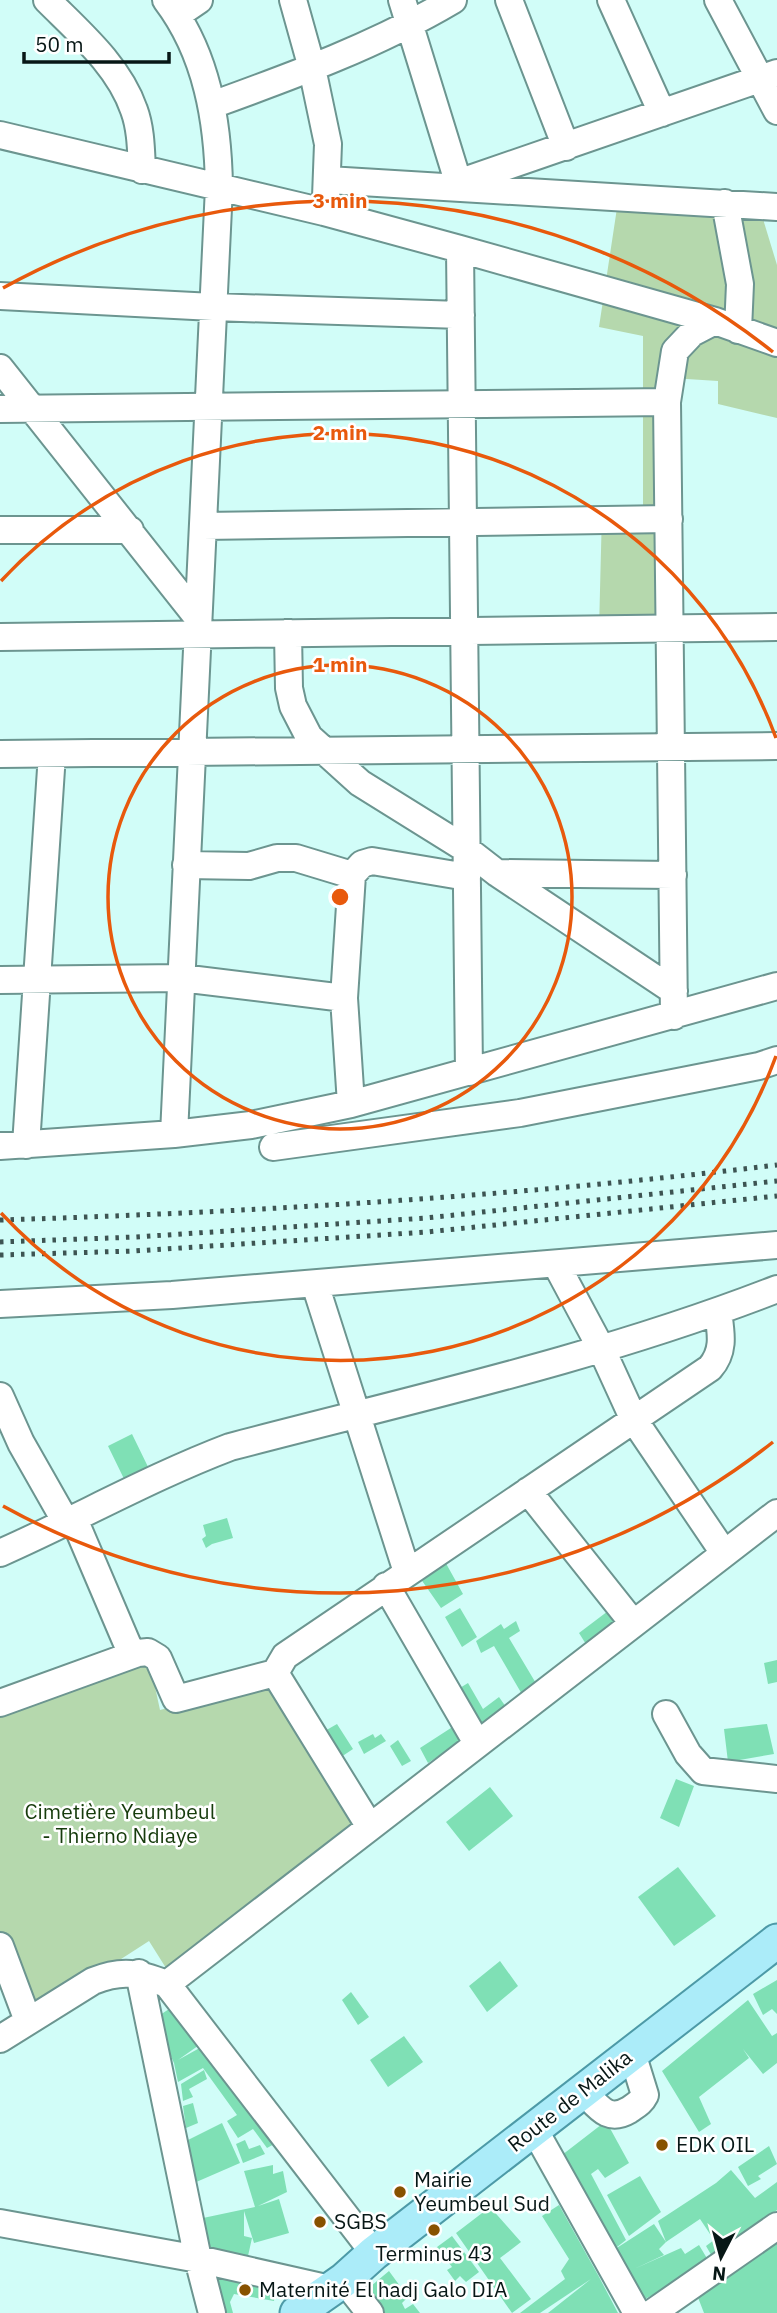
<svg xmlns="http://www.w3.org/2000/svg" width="777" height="2313" font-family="'IBM Plex Sans',sans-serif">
  <rect width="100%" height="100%" fill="#d1fdf8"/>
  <path fill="#b5d8ad" d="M617,208l146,11 14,46v153l-59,-14v-23l-47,-3 2,253 -74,-1 3,-119 41,-2v-173l-44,-9z
    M149,1659l11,51 114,-29 82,144 -185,151 -22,-35 -124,80 -25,-82v-231z"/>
  <path fill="#7fe0b5" d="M132,1434l19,39 -24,12 -19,-39z
    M227,1518l6,20 -21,6 -6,4 -4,-9 4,-3 -3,-11z
    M443,1558l20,36 -22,14 -23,-33z
    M460,1608l17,29 -15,10 -17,-30z
    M612,1608l12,13 -35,28 -10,-16z
    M516,1621l4,10 -11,7 28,47 -14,11 -29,-50 -13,7 -5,-12 25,-17 3,5z
    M777,1660v22l-9,2 -4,-21z
    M468,1683l15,26 16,-12 7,10 -28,23 -23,-39z
    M337,1724l16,25 -15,10 -15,-27z
    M767,1724l7,30 -46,8 -4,-33z
    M454,1726l7,15 -33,22 -8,-15z
    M373,1734l2,4 6,-4 5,7 -22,13 -6,-12z
    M398,1740l13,21 -9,5 -12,-20z
    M676,1779l18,7 -15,41 -19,-9z
    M490,1787l23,29 -44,35 -23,-29z
    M678,1867l38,49 -42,30 -36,-49z
    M500,1961l18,25 -31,26 -18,-26z
    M777,1980v34l-5,-5 -9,6 -10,-21z
    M351,1992l18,25 -11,8 -16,-25z
    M748,2000l24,36 5,-3v30l-14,11 -20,-25 6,9 -50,39 12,27 -12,8 -37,-61z
    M172,2007l30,36 -24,17 27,-15 73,97 -11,6 -14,-19 -15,9 -11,-17 10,-6 -34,-47 -25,14 -4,-19 -20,-44z
    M404,2036l19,26 -35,25 -18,-27z
    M204,2070l3,9 -18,10 4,8 -10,4 -2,-17z
    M193,2103l5,20 -12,5 -3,-22z
    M606,2121l23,42 -24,15 -7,-9 -7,5 35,66 -14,11 -50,-96z
    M222,2123l18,40 -46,20 -10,-41z
    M245,2140l4,9 11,-4 5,9 -22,9 -7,-19z
    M769,2146l8,18 -19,12 3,3 -13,7 -10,-19z
    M273,2165v9l10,-3 4,21 -29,14 21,-7 10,34 -35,10 -10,-32v25l8,2 -4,18 -40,-7 -5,-31 52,-11 -11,-36z
    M731,2170l24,28 22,-16v28l-64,48 -7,-12 8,-6 -14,-21 -34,23 -7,7 5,6 -30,14 47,-21 4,6 14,-9 9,15 -27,20 -40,21 -29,-50 42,-27 12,18 -8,-21 58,-38z
    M640,2176l21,36 -32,24 -22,-41z
    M559,2205l39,70 20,38h-70l43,-34 -51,34h-20l45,-34 -4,-8 8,-12 -27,-43z
    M490,2207l31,35 -21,16 31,41 -19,14 -56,-80z
    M452,2236l27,36 -13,10 -6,-6 -5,5 -8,-11 5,-3 -15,-20z
    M777,2240v73h-73l-7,-18z
    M389,2271l19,26 -6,6 3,6 8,-5 7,9h-41l-14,-22z
    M211,2272l65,14 -2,15 -40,-7 -4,8 3,11h-13z"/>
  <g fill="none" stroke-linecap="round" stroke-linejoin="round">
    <g stroke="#6c9590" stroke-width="30">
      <path id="minor" d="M47,0c33,33 72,66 87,110 7,19 7,40 8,60
        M166,0c41,54 52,121 53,187l-45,947
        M293,0l19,68 16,76 -2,53
        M402,0l58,188
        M509,0l57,147
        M611,0l51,113
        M718,0l59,111
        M177,15l22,-15
        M212,105c83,-30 165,-60 241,-105
        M0,135l324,77 136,37 255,72 62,22
        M328,180l449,27
        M461,182l316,-109
        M725,203l15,81 -2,46
        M460,249l9,823
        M0,296l213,11 248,8
        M0,368l198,250
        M0,409l667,-7
        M203,526l466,-7
        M0,530h130
        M288,633l1,55 4,18 16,31 51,46 106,66 31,24 177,118
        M0,637l777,-10
        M0,754l777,-8
        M186,865l63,1 28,-8h19l56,17 10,-11 10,-3 95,16
        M497,873l176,2
        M0,980l181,-2 163,20
        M674,1016l-7,-614 8,-51 17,-18 23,-12
        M351,1104l-7,-106 8,-123
        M26,1145l26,-391
        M0,1146l174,-12 77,-9 100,-21 426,-118
        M273,1147l247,-34 239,-47 18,-6
        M556,1264l46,86 32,70 90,133
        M315,1284l92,288
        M0,1304l172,-9 605,-50
        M0,1396l21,47 46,81
        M528,1491l105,132
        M74,1519l58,136
        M0,1553c77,-34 151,-76 230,-106 183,-48 370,-89 547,-158
        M386,1586l91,157
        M275,1673l95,154
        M0,1703l138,-50 10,-1 10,6 18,41 99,-26 10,-17 425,-288c15,-17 11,-35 8,-56
        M666,1714l22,40 15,17 74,8
        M0,1946l28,75
        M139,1973l59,286 14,54
        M167,1984l610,-471
        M0,2039l93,-58c30,-12 45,-8 74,3l207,269
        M583,2091c15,15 24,32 46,19 7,-5 12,-7 16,-15l-13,-42
        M534,2129l103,184
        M0,2223l198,36 132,30
        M344,2280l26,33
        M652,2313l125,-87"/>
    </g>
    <g stroke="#4d9aa7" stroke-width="37">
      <path id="major" d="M297,2313l47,-33 30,-27 403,-312"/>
    </g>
    <use href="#minor" stroke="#fff" stroke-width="26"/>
    <use href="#major" stroke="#abecf9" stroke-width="33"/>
    <path stroke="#3d5452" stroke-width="5" stroke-dasharray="3.5 7" stroke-linecap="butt" d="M0,1220c259,-8 520,-24 777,-55
      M0,1242l136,-5 290,-19 351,-37
      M0,1255l134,-4 293,-19 350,-36"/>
  </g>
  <g fill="none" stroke="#e8590c" stroke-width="3.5">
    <circle cx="340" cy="897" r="232"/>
    <path d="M776 1056A464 464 0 0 1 1 1213M1 581A464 464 0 0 1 776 738"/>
    <path d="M773 1442A696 696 0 0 1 3 1506M3 288A696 696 0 0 1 773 352"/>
  </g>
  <g fill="#885200" stroke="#fff" stroke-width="2.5">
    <circle cx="662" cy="2145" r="7"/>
    <circle cx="400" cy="2192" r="7"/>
    <circle cx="320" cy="2222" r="7"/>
    <circle cx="434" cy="2230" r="7"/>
    <circle cx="245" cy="2290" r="7"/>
  </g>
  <g text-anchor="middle" stroke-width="5" stroke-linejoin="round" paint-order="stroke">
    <g font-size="21" fill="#163b0c" stroke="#fff">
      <text x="120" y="1819">Cimetière Yeumbeul<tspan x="120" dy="24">- Thierno Ndiaye</tspan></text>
    </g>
    <g font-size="21" fill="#071716" stroke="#fff">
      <text transform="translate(570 2101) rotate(-38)" y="7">Route de Malika</text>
    </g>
    <g font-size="21" fill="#071716" stroke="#fff" text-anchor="start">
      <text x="676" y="2152">EDK OIL</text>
      <text x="414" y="2187">Mairie<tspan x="414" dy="24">Yeumbeul Sud</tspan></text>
      <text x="334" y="2229">SGBS</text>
      <text x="434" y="2261" text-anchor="middle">Terminus 43</text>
      <text x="259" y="2297">Maternité El hadj Galo DIA</text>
    </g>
  </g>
  <circle cx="340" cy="897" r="10" fill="#e8590c" stroke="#fff" stroke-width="3.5"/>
  <g font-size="21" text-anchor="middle" font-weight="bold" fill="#e8590c" stroke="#fff" stroke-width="5" stroke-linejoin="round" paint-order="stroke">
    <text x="340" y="208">3 min</text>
    <text x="340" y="440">2 min</text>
    <text x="340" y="672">1 min</text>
  </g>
  <g transform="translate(721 2257) rotate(186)" stroke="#ffffff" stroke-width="5" paint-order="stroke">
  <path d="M0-5L12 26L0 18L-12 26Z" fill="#071716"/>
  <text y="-10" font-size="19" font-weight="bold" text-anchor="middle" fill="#071716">N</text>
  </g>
  <path d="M24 52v10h145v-10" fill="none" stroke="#071716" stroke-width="3.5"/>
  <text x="35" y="52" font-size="21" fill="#071716" stroke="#ffffff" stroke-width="5" paint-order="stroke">50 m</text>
</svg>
